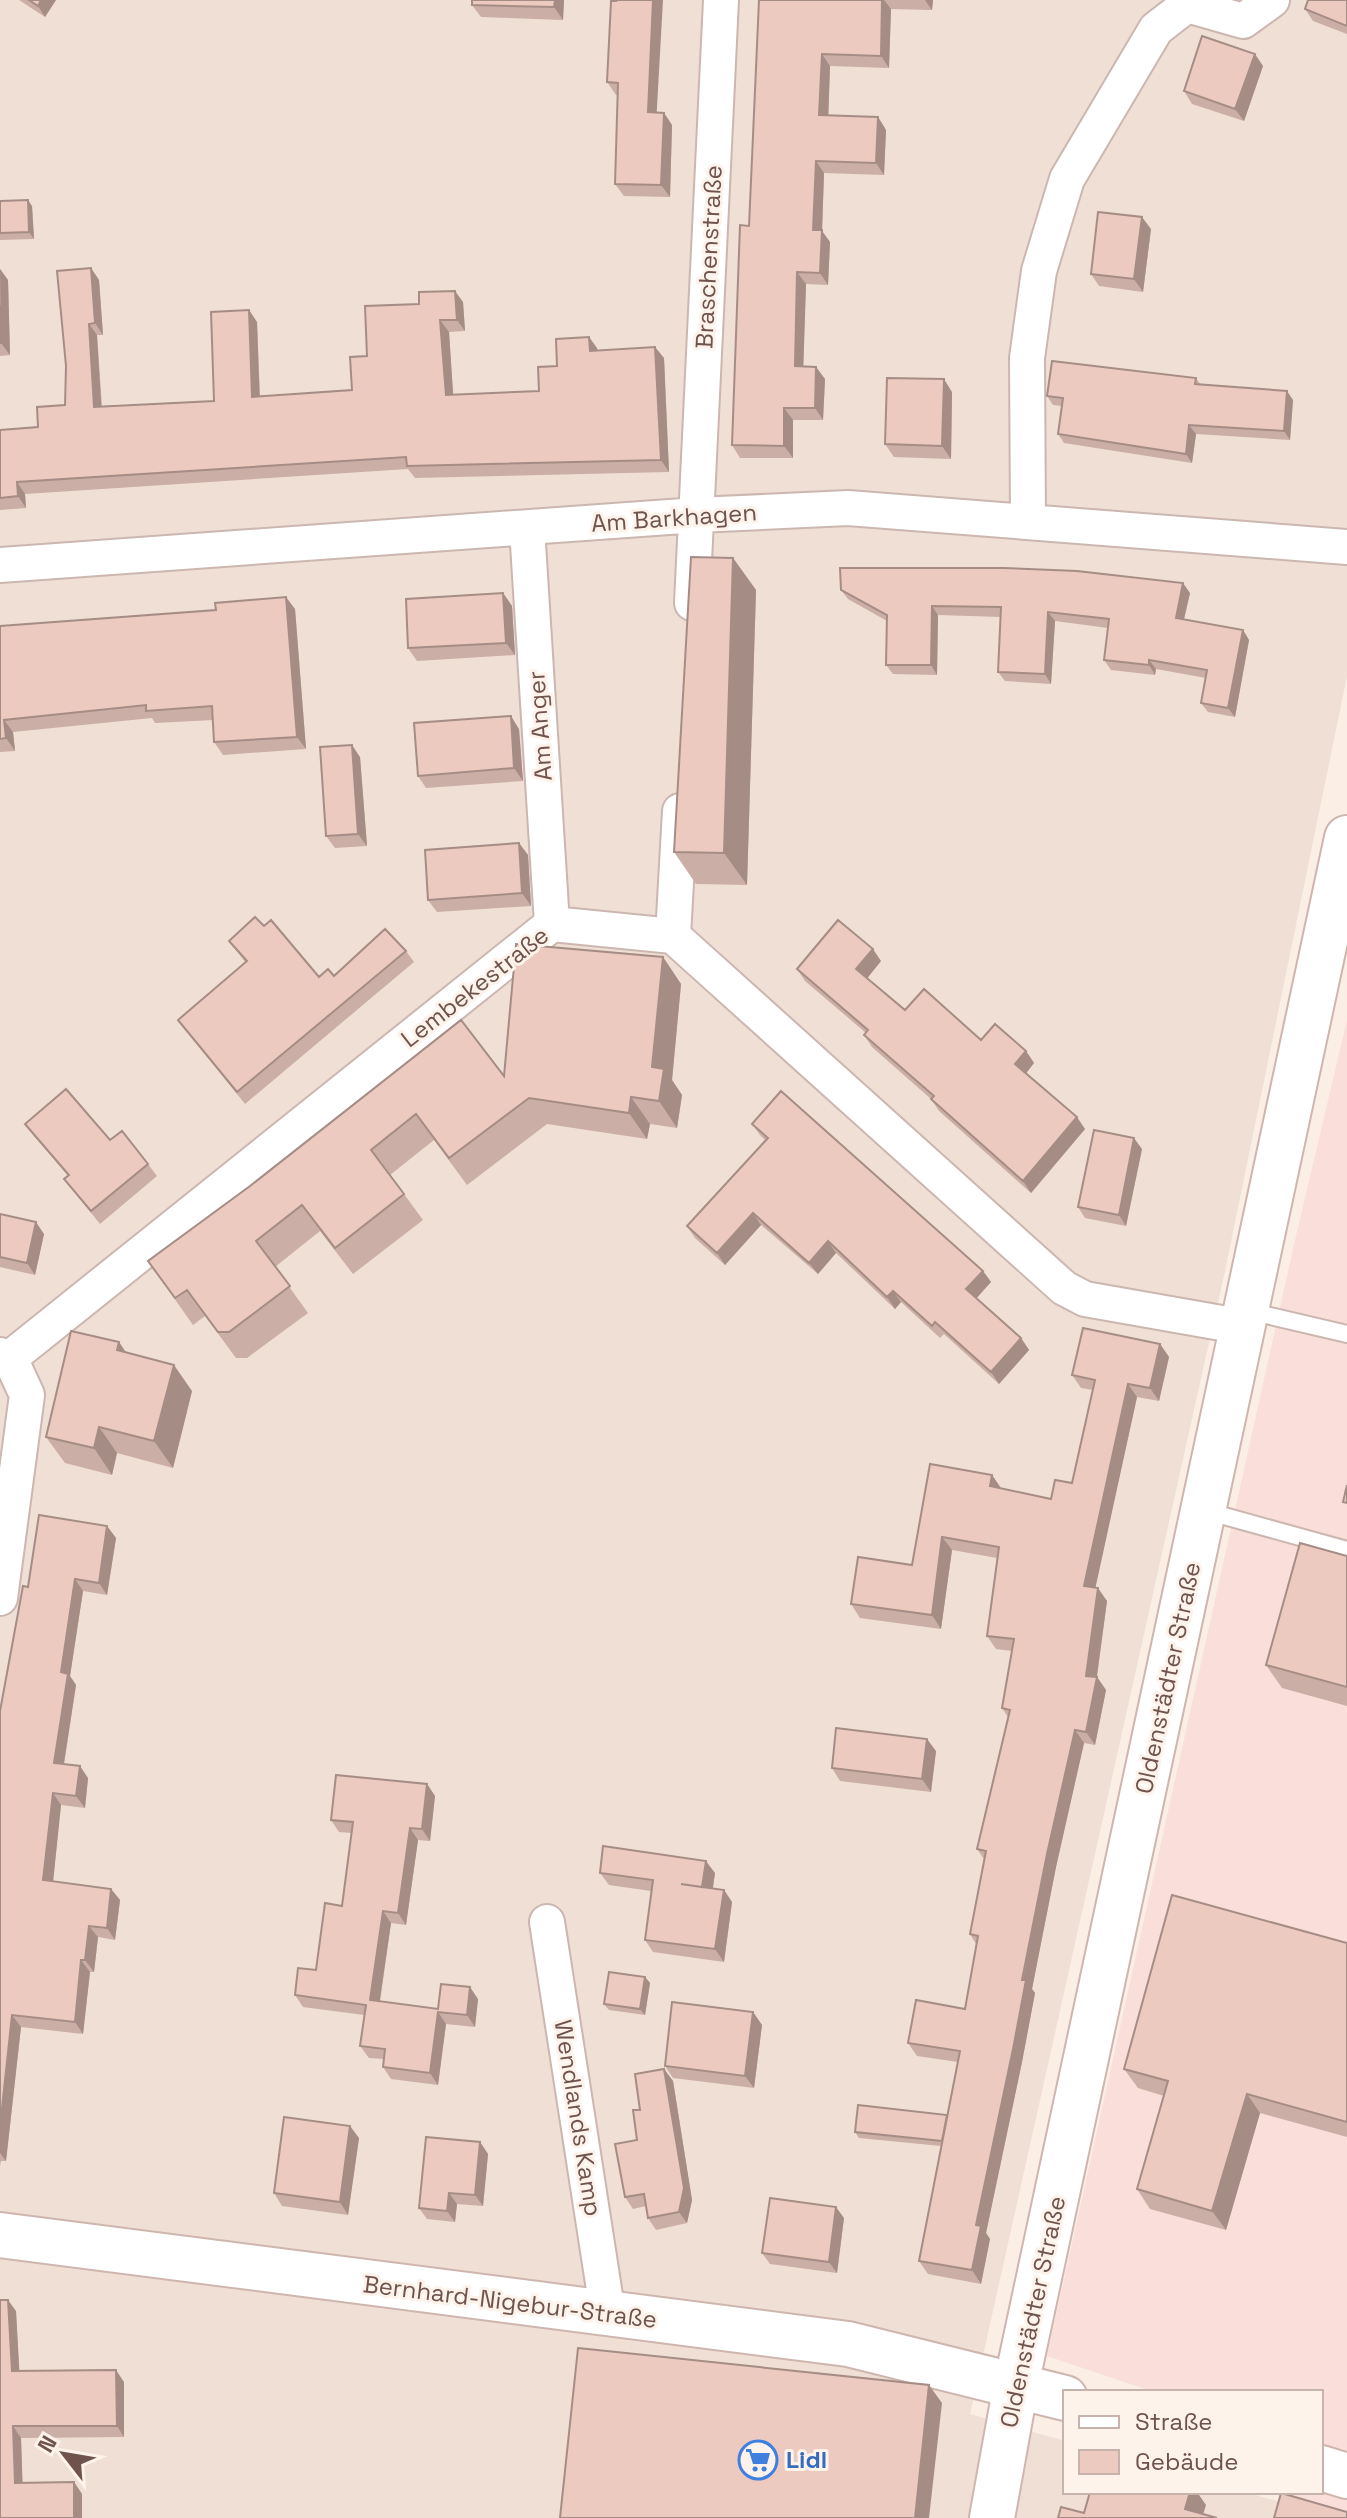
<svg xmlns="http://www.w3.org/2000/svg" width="1347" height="2518" font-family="'Space Grotesk',sans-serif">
  <rect width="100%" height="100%" fill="#faeee5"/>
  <path fill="#f0dfd5" d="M0,0h1347v676l-122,595 -255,1143 95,27v51h180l46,13 -4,13h-1287z"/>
  <path fill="#f9deda" d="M1347,1020v1498h-63l7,-26h30v-100h-167l-107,-36 246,-1107z"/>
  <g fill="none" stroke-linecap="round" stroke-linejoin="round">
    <g stroke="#ccb7b0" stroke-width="20">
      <path id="lane" d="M1249,1311l98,23
        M1206,1511l141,39"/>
    </g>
    <g stroke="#ccb7b0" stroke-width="38">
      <path id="street" d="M1028,521l-1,-163 12,-87 28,-92 89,-150 31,-24 56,16 29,-21
        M527,528l25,396
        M0,565l697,-50 151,-7 499,39
        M692,603l29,-603
        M673,936l7,-125
        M0,1355l10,3 17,37 -27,203
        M10,1358l542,-434 121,12 391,352 21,11 159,28
        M547,1922l61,393"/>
    </g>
    <g stroke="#ceb6ae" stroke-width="48">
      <path id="secondary" d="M0,2235l848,109 217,54
        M1321,2468l26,8
        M992,2518l24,-133 331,-1547"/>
    </g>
    <use href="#lane" stroke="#fff" stroke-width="16"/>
    <use href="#street" stroke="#fff" stroke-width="34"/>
    <use href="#secondary" stroke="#fff" stroke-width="44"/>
  </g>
  <path fill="#cbaea5" d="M19,0h37l-11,17z
    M472,0h92l-1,20 -82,-3 -9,-12z
    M759,0h174l-1,10 -41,-1 -2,59 -59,-2 -2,50 50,1 8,13 -2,45 -60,-2 -2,58 8,11 -2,43 -22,-1 -3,82 13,1 9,12 -2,41h-30v38h-53l-8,-13 17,-219z
    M1347,0v34l-34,-13 -8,-12z
    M611,1l46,112h7l8,12 -2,72 -46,-1 -9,-12 3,-89h-2l-9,-13z
    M1263,66l-19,55 -52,-17 -8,-13z
    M0,201l32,5 2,33 -34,1z
    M1151,229l-8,63 -44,-6 -8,-12z
    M91,268l8,12 4,55h-6l5,71 112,-5 35,-91 8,12 3,74 92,-6 15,-34 96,-54 2,29 -16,1 4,63 86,-4 18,-25 32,-29 9,13 66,8 5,114 -254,6 -7,-9 -383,25 1,14 -26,2v-80l38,-3 27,-22z
    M0,269l8,11 2,75 -10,1z
    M1196,378l4,6 93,16 -3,40 -94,-6 -4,29 -128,-20 -6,-9 4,-28 -9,-1 -6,-9z
    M952,392l-1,67 -57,-2 -9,-13z
    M733,558l23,32 -9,295 -51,-1 -22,-32z
    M841,590l349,3 -6,27 59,10 6,10 -14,77 -27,-5 -7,-9 5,-25 -50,-9 -1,6 -44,-5 -7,-10 4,-32 -53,-7 -4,63 -46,-3 -7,-9 3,-55 -63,-2 -1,60 -44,-1 -7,-9 1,-44 -39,-22z
    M503,593l9,13 3,49 -98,6 -9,-13z
    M295,609l11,140 -83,6 -9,-13 -1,-22 -58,3 -3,-5 -139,14 2,19 -15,1v-126z
    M519,729l4,52 -97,7 -8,-12z
    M360,757l7,89 -32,2 -9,-12z
    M519,843l9,12 3,51 -94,6 -9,-12z
    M264,926l55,51 15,-1 72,-25 8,11 -169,142 -67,-84 68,-57 -17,-22z
    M663,957l18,27 -9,96 10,15 -5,33 -27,-4 -3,15 -100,-15 -80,61 -33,-45 -44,35 33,45 -70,54 -33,-43 -45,36 33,46 -61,45h-11l-31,-42 -12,9 -45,-64 102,-75 254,-110z
    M881,961l-14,17 38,32 76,30 45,11 8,12 -8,10 59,56 -54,64 -92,-82 -8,-12 -59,-52 -8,-12 2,-2 -61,-52 -8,-12z
    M25,1124l85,16 38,24 9,12 -57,48 -36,-45 4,-3 -34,-40z
    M752,1124l231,147 8,11 -15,16 45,40 8,12 -30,34 -55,-50 -4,4 -39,-36 -6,7 -59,-56 -18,21 -57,-49 -36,40 -30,-27 -8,-12 78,-86 -5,-5z
    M1142,1149l-16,77 -41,-8 -7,-11z
    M0,1214l44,20 -9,41 -35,-8z
    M119,1342l7,11 66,38 -19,77 -56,-15 -5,22 -47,-12 -19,-26z
    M1160,1344l9,13 -10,44 -22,-4 -42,190 12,14 -10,76 9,13 -11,55 -11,-2 -28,124 -24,122 3,4 -13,69 -36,171 4,6 -9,45 -53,-10 -9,-13 22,-115 -82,-8 -4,-6 92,-17 11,-53 -41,-6 -9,-13 57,-34 11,-65 -6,-10 14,-75 -7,-10 31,-132 -6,-9 10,-57 -16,-2 -9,-13 10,-78 -45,-8 -11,79 -81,-11 -9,-14 61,-39 80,-90 9,14 50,10 21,-16 21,-93 -12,-2 -9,-13z
    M107,1526l9,12 -9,57 -24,-4 -13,85 6,9 -12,80 24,13 -3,30 -24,-3 -8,76 58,8 9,11 -5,40 -17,-3 -4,35h-4l-7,62 -62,-7 -15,134h-5l-1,5v-455l28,-124z
    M1347,1556v150l-65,-18 -16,-23z
    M936,1751l-5,41 -91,-11 -8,-13z
    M427,1784l8,12 -5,45 -12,-1 -12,85 -15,-2 -11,79 58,7 40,-10 -3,28 -29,-3 -8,61 -47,-6 -8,-12 1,-8 -15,-1 -9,-12 4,-31 -61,-8 -8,-12 21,-25 26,-64 10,-73 -13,-1 -8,-12z
    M600,1873h115l-2,15 11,2 8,12 -8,60 -71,-10 -8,-12 6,-49 -42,-6z
    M1347,1943v194l-87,-24 -34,117 -76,-21 -13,-20 27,-93 -26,-8 -14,-19z
    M645,1977l5,6 -5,32 -36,-5 -5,-6z
    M753,2012l9,13 -8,63 -81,-10 -8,-12z
    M664,2069l9,12 19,119 -5,23 -31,7 -8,-12 -2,-12 -13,3 -8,-12 12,-57 3,-30z
    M359,2138l-11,77 -66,-9 -8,-13z
    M480,2142l8,12 -5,52 -26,-2 -2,18 -28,-3 -8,-11z
    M844,2218l-7,55 -67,-9 -8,-11z
    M16,2311l3,60 105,11v55l-103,1 1,45 52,-1 8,12 -82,24z"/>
  <path fill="#a58d86" d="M41,0h15l-11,17 -7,-11z
    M555,0h9l-1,20 -9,-13z
    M653,0h10l-7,125 -8,-13z
    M882,0h2l7,9 -2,59 -8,-12z
    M925,0h8l-1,10z
    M822,54l8,12 -2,61 -9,-12z
    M1255,54l8,12 -19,55 -9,-12z
    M664,113l8,12 -2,72 -9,-12z
    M878,117l8,13 -2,45 -8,-12z
    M816,161l8,12 -2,58 8,11 -2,43 -8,-12 -7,-43z
    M28,200l4,6 2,33 -5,-7z
    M1142,217l9,12 -8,63 -9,-13z
    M91,268l8,12 4,55 -8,-12z
    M0,269l8,11 2,75 -9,-12z
    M797,272l9,12 -3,94 -8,-12z
    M455,291l8,11 2,29 -8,-11z
    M249,310l8,12 3,86 -8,-11z
    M440,320l9,12 5,75 -8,-12z
    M89,324l8,11 5,83 -8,-11z
    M589,337l8,11 1,14 -8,-11z
    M655,347l9,11 5,114 -8,-12z
    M816,367l9,12 -2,41 -8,-12z
    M944,379l8,13 -1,67 -9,-13z
    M1287,391l6,9 -3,40 -6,-9z
    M784,408l9,12v38l-9,-12z
    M1189,425l7,9 -4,29 -6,-9z
    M17,482l8,12 1,14 -8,-12z
    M733,558l23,32 -9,295 -23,-32z
    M1183,583l7,10 -8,34 -6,-9z
    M503,593l9,13 3,49 -9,-12z
    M286,597l9,12 11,140 -9,-12z
    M932,606l6,9 -1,60 -6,-10z
    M1048,612l7,9 -4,63 -6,-10z
    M1243,630l6,10 -14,77 -7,-9z
    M1149,660l7,9 -1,6 -6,-10z
    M511,716l8,13 4,52 -9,-13z
    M4,720l9,12 2,19 -9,-13z
    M352,745l8,12 7,89 -9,-12z
    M519,843l9,12 3,51 -9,-13z
    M873,949l8,12 -16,20 -9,-12z
    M663,957l18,27 -9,96 10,15 -5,33 -18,-27 -7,-34z
    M1026,1051l8,12 -10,13 -9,-12z
    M631,1097l19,27 -3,15 -18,-26z
    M1077,1117l8,12 -54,64 -8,-12z
    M1134,1138l8,11 -16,77 -7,-11z
    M753,1213l8,12 -36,40 -8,-12z
    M36,1222l8,12 -9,41 -8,-12z
    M828,1241l8,12 -18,21 -9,-11z
    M983,1271l8,11 -17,19 -8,-12z
    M893,1291l8,11 -6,7 -8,-12z
    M1021,1338l8,12 -30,34 -8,-12z
    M119,1342l18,27 -20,-19z
    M1160,1344l9,13 -10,44 -9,-13z
    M174,1365l18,26 -19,77 -19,-27z
    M1128,1384l9,13 -44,202 -9,-13z
    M99,1427l18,26 -5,22 -18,-27z
    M992,1475l9,13 -11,-2z
    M107,1526l9,12 -9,57 -8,-12z
    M942,1537l10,13 -11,79 -9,-14z
    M75,1579l8,12 -13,85 6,9 -14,90 -8,-12 7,-91z
    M1098,1588l9,13 -11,81 1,-5 9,13 -11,55 -9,-13v-56z
    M1075,1730l9,13 -28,124 -24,122 3,4 -13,69 -36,171 4,6 -9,45 -9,-14 4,-45 71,-371z
    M927,1739l9,12 -5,41 -9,-13z
    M80,1766l8,12 -3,30 -9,-12z
    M427,1784l8,12 -5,45 -8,-12z
    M53,1793l8,12 -9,87 -9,-12z
    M410,1828l8,12 -12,85 -8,-12z
    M706,1861l9,12 -4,26 -9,-12z
    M111,1889l9,11 -5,40 -8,-12z
    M724,1890l8,12 -8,60 -9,-13z
    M383,1911l8,12 -13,89 -8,-12z
    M89,1926l9,11 -4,35 -9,-12z
    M81,1960l9,12 -7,62 -8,-12z
    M645,1977l5,6 -5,32 -5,-6z
    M470,1987l8,12 -3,28 -8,-12z
    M438,2012l8,12 -8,61 -8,-12z
    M753,2012l9,13 -8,63 -9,-12z
    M12,2015l9,12 -15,134 -6,-8v-26z
    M664,2069l9,12 19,119 -5,23 -8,-11z
    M1247,2094l13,19 -34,117 -14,-19z
    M350,2126l9,12 -11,77 -8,-13z
    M480,2142l8,12 -5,52 -8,-11z
    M449,2193l8,11 -2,18 -8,-11z
    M836,2207l8,11 -7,55 -8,-11z
    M8,2300l8,11 4,71 -8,-11z
    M116,2370l8,12v55l-7,-11z
    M929,2385l13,18 -13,115h-14z
    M13,2426l8,12 2,57 -8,-12z
    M74,2482l8,12v24h-8z
    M1190,2492h7l9,13 -4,13 -17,-9z"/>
  <path fill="#eccac0" stroke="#a58d86" stroke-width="2" d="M29,0h12l-3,6z
    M472,0h83l-1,7 -82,-2z
    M616,0h37l-5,112 16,1 -3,72 -46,-1 3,-101 -11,-1 4,-81h5z
    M759,0h123l-1,56 -59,-2 -3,61 59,2 -2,46 -60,-2 -3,69h9l-2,43 -23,-1 -2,94 21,1 -1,41h-31v38l-52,-1 8,-220 9,1z
    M1308,0h39v26l-42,-17z
    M1202,36l53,18 -20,55 -51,-18z
    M28,200l1,32 -29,1v-32z
    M1098,212l44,5 -8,62 -43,-5z
    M91,268l4,55 -6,1 5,83 120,-6 -3,-89 38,-2 3,87 100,-7 -2,-33 17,-1 -2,-50 54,-2v-12l36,-1 2,29h-17l6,75 93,-4 -1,-24 19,-1 -1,-27 33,-2 1,14 65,-4 6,113 -254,6 -1,-9 -389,25 1,14 -18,2v-68l38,-3 -1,-20 28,-2 1,-39 -9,-95z
    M0,305l1,38h-1z
    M1052,361l144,17 -1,6 92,7 -3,40 -95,-6 -3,29 -128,-20 5,-36 -16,-2z
    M887,378l57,1 -2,67 -57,-2z
    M691,557l42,1 -9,295 -50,-1z
    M840,568h163l74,3 106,12 -7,35 67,12 -15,78 -27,-5 6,-33 -58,-10v5l-45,-5 5,-41 -61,-7 -3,62 -47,-2 3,-65 -69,-1 -1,59h-45l1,-50 -46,-25z
    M503,593l3,50 -98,5 -2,-49z
    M286,597l11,140 -83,5 -2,-36 -66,5v-6l-142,15 2,18 -6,1v-113l216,-16 -1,-7z
    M511,716l3,52 -96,8 -4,-53z
    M352,745l6,89 -32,2 -6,-89z
    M519,843l3,50 -94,7 -3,-50z
    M255,917l9,9 7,-6 48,57 9,-8 6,7 51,-47 21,22 -169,141 -59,-72 69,-59 -18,-20z
    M838,920l35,29 -17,20 49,41 19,-21 57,51 14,-16 31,27 -11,13 62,53 -54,64 -92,-82 3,-3 -70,-61 4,-5 -71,-61z
    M516,944l147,13 -11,110 12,2 -5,32 -28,-4 -2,16 -100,-15 -80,60 -33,-44 -45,36 33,44 -69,54 -33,-43 -46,36 34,45 -61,46h-11l-31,-42 -12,8 -27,-37 102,-75 211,-166 43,56z
    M66,1089l44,51 12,-9 26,33 -57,47 -27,-32 5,-4 -44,-51z
    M781,1091l202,180 -17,18 55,49 -30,34 -56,-50 -3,4 -39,-35 -6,6 -59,-56 -19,22 -56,-50 -36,40 -30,-27 81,-88 -16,-14z
    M1094,1130l40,8 -15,77 -41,-8z
    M0,1214l36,8 -9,41 -27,-6z
    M1083,1328l77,16 -10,44 -22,-4 -44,202 14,2 -12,88 11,1 -11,55 -11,-2 -28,124 -25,126h4l-13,69 -37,176 5,1 -9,44 -53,-9 41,-210 -52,-8 8,-43 49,9 13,-73 -8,-2 16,-83 -9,-2 33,-139 -8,-2 12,-69 -27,-3 12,-89 -57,-10 -10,78 -81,-11 7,-47 54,8 18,-101 62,11 -2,11 61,13 4,-19 17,3 23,-103 -23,-5z
    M71,1331l48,11 -2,8 57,15 -20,76 -55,-14 -5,21 -48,-11z
    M1347,1485v18l-4,-1z
    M39,1515l68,11 -8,57 -24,-4 -14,93 7,2 -14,89 26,3 -4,30 -23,-3 -10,87 68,9 -4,39 -18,-2 -4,34h-4l-6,62 -63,-7 -12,112v-416l23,-125 5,1z
    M1300,1543l47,13v131l-81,-22z
    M836,1728l91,11 -5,40 -90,-11z
    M336,1775l91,9 -5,45 -12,-1 -12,85 -15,-2 -13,89 68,9 3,-25 29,3 -3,28 -29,-3 -8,61 -47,-6 2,-18 -25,-3 6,-41 -71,-10 3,-27 18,2 9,-67 17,3 11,-84 -22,-2z
    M603,1846l103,15 -4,26 -21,-3 43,6 -9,59 -70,-9 8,-60 -53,-7z
    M1172,1895l175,48v179l-100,-28 -35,117 -75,-22 31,-108 -44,-12z
    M609,1972l36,5 -5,32 -36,-5z
    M672,2002l81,10 -8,64 -80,-10z
    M664,2069l20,119 -5,24 -31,6 -4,-24 -19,3 -10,-53 22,-4 -4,-30h7l-5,-36z
    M858,2105l89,10 -5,26 -87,-9z
    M284,2117l66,9 -10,76 -66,-9z
    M426,2137l54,5 -5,53 -26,-2 -2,18 -28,-3z
    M770,2198l66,9 -7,55 -67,-9z
    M0,2300h8l4,71 104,-1 1,56h-104l2,57 59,-1v36h-74z
    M578,2348l351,37 -14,133h-355z
    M1090,2492h100l-5,17 32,9h-159l3,-11 23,6z
    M1281,2493l66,19v6h-73z"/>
  <defs>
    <g id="supermarket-ring" transform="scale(2)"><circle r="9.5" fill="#fdf3eb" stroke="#3f7fe0" stroke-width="1.5"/><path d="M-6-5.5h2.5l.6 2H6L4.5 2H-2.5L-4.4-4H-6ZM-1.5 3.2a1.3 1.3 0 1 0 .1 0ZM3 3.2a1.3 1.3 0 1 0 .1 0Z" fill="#3f7fe0"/></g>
  </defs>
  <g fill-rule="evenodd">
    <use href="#supermarket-ring" x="758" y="2460"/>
  </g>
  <g text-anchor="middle" stroke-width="6" stroke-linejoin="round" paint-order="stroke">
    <g font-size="24" fill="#70534d" stroke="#fdf3eb">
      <text transform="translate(709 257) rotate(-87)" y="8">Braschenstraße</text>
      <text transform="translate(674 518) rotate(-4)" y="8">Am Barkhagen</text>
      <text transform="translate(540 726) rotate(-94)" y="8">Am Anger</text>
      <text transform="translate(475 987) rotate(-38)" y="8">Lembekestraße</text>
      <text transform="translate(1168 1678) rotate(-78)" y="8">Oldenstädter Straße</text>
      <text transform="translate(578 2118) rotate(81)" y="8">Wendlands Kamp</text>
      <text transform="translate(510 2302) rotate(7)" y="8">Bernhard-Nigebur-Straße</text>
      <text transform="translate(1033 2312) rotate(-78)" y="8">Oldenstädter Straße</text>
    </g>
    <g font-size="24" font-weight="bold" fill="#366cbe" stroke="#fdf3eb" text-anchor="start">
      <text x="786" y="2468">Lidl</text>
    </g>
  </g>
  <rect x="1063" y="2390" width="260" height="104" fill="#fdf3eb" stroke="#c5b3ac" stroke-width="2"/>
  <rect x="1079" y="2416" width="40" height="12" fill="#ffffff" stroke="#c5b3ac" stroke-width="2"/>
  <text x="1135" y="2430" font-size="24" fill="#70534d">Straße</text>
  <rect x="1079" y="2450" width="40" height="24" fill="#eccac0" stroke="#c5b3ac" stroke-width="2"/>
  <text x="1135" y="2470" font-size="24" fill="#70534d">Gebäude</text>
  <g transform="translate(64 2454) rotate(301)" stroke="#fdf3eb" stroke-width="6" paint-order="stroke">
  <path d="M0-6L14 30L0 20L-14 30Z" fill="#70534d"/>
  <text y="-12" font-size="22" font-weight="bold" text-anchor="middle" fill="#70534d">N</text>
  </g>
</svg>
